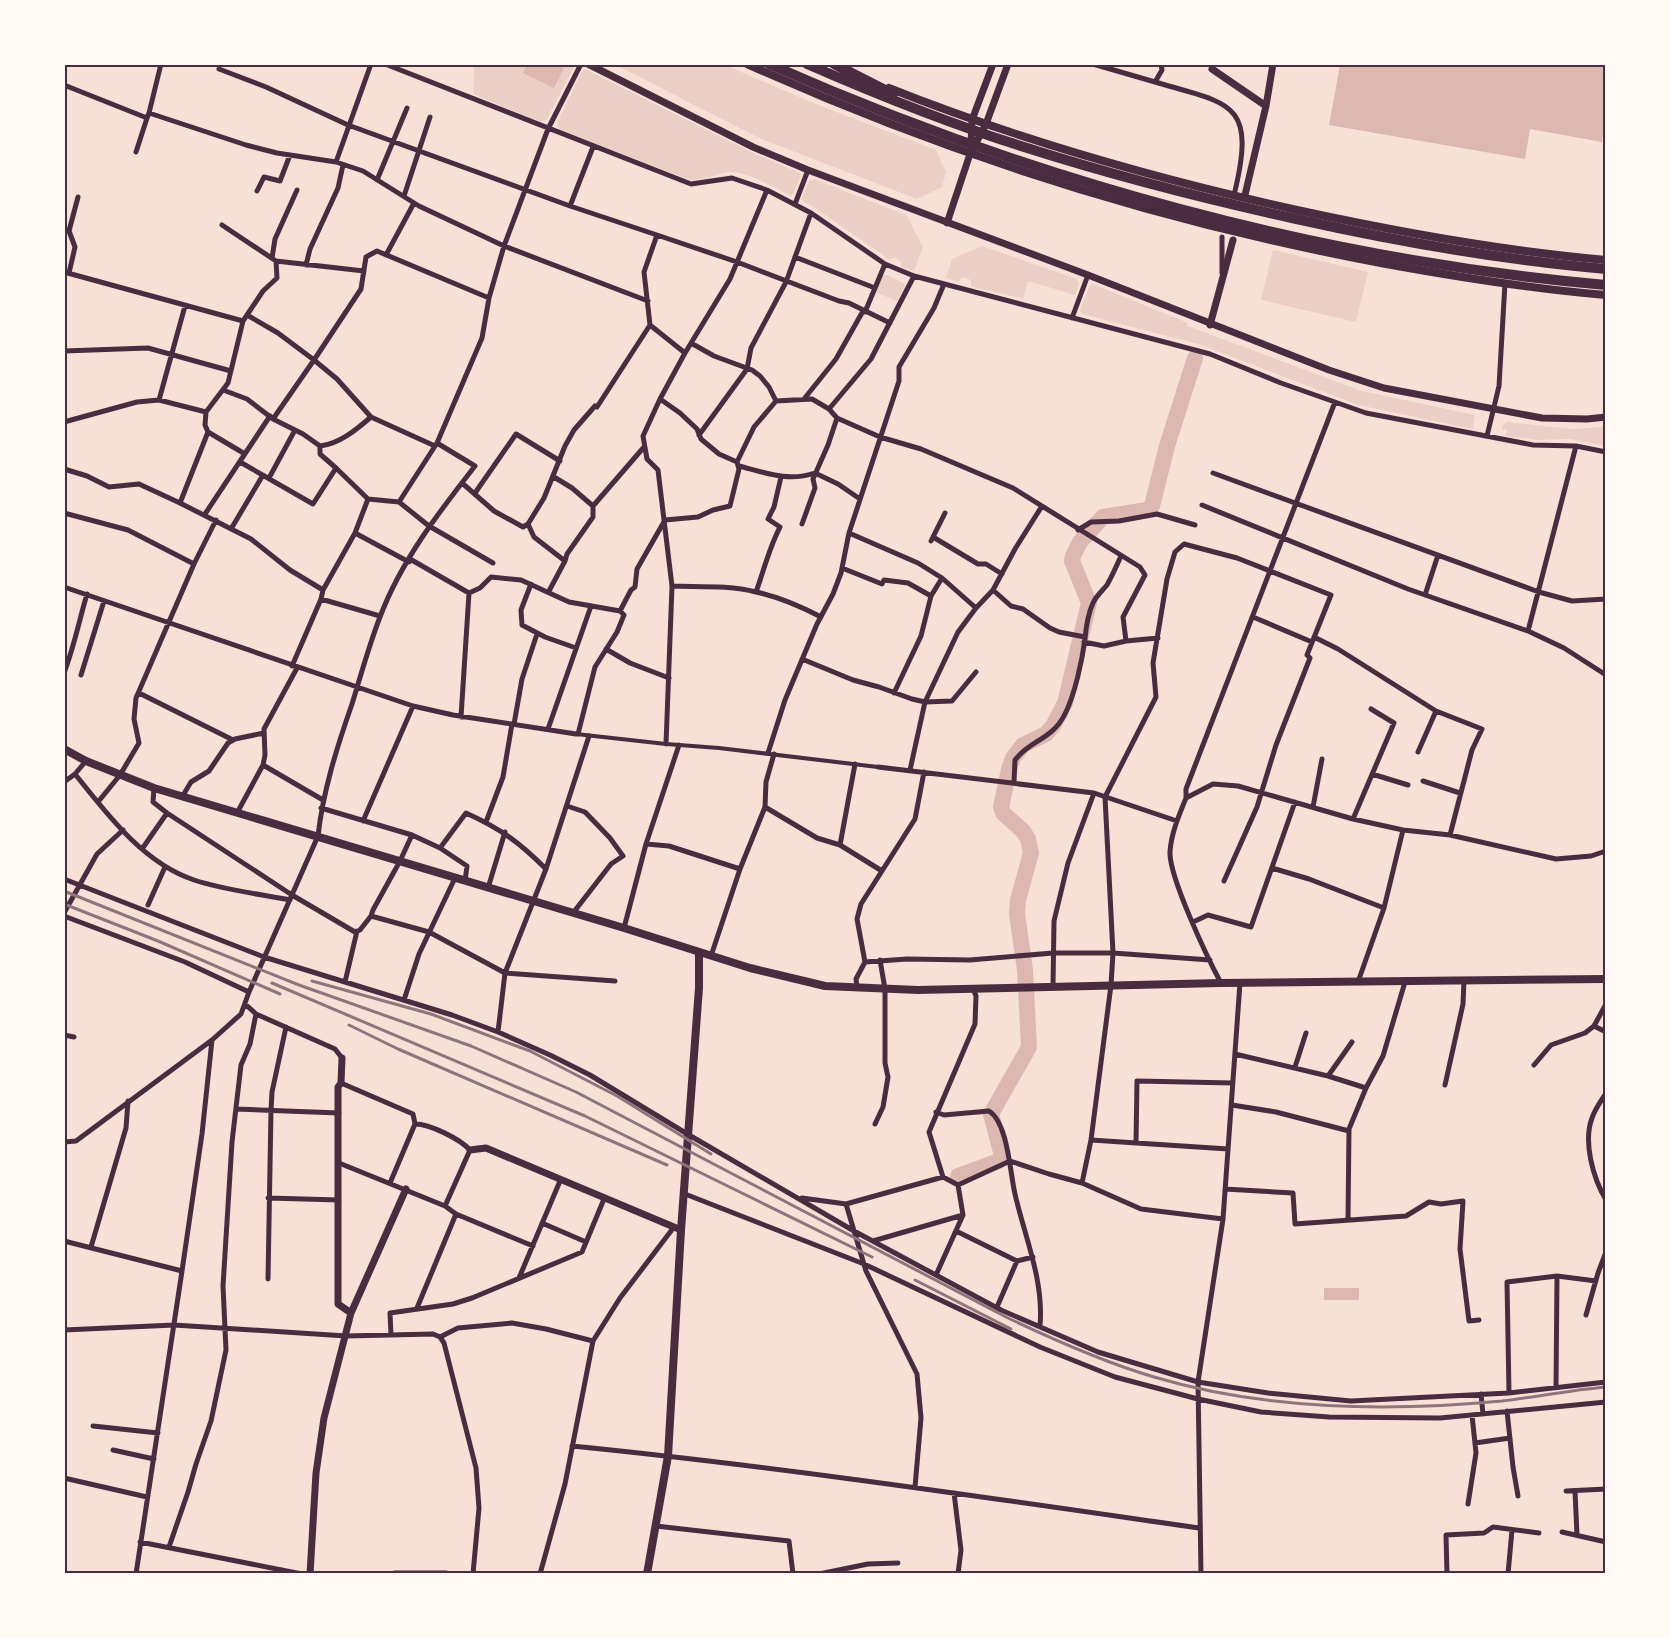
<svg xmlns="http://www.w3.org/2000/svg" width="1670" height="1638" font-family="Lato,sans-serif">
  <rect width="100%" height="100%" fill="#f7e1d7"/>
  <path fill="#ebcfc5" d="M573,64l1,3 -27,52 -6,3 -68,-28 1,-29z
    M616,65h109l86,37 125,48 10,22 -4,15 -25,12 -158,-61z
    M585,69l164,82 51,22 1,3 -8,18 -2,2c-19,-9 -43,-25 -63,-24 -13,2 -25,9 -38,8l-130,-50 -3,-7 25,-52z
    M814,179l92,36 17,32 -9,24 -13,-4v-5l-7,-5 -4,3 -78,-54 -9,-4 -1,-4 7,-17z
    M982,246l95,33 2,5 -4,11 -47,-14 -5,18 -52,-13v-6l-9,-3 -4,5 -12,-4 6,-19z
    M1273,250l95,22 -12,50 -95,-22z
    M883,275h4l18,9 -8,17 -22,-9z
    M1093,284l95,39 -1,3 175,65 113,24 -2,14 -115,-24 -160,-61 -116,-30 -2,-4 10,-25z
    M1507,422l64,7 34,-2v19l-36,-7 -32,1 -31,-4 1,-6 -5,-1 1,-4z"/>
  <path fill="#dcb8b0" d="M527,65h29l8,3 -10,20 -31,-15z
    M1340,65h265v55l-3,22 -72,-13 -5,30 -196,-34z
    M1324,1288h35v12h-35z"/>
  <g fill="none" stroke-linecap="round" stroke-linejoin="round">
    <path stroke="#dcb8b0" stroke-width="16" d="M958,1176l41,-15 3,-5 -11,-42 38,-67 -4,-77 -8,-56 1,-14 13,-47 -3,-14 -5,-8 -20,-18 -2,-6 8,-38 4,-11 10,-13 23,-11 7,-8 12,-23 24,-100 -17,-42 1,-5 7,-14 23,-25 44,-7 5,-4 15,-60 28,-88"/>
    <path stroke="#4a2c40" stroke-width="4" d="M576,734l90,10 53,4 159,19"/>
    <path stroke="#4a2c40" stroke-width="5" d="M385,64l306,120 41,-6 35,12 44,23 74,51 29,12 296,78 71,29 85,30 167,32 43,1 30,6
      M1093,64l62,18 7,-12 -1,-6
      M219,69l47,18 82,38 222,81 87,29 -13,37 6,53 -53,82
      M1155,82c76,22 101,20 80,109
      M64,85l83,33 2,-5 97,32 31,8 59,9 27,9 56,35 85,40 144,55
      M149,113l12,-49
      M136,152l11,-34
      M336,162l35,-98
      M377,180l30,-72
      M257,191l7,-14 16,4 10,-26
      M404,196l26,-79
      M795,204l13,-34
      M570,206l23,-59
      M222,225l54,36 88,10
      M657,235l80,27 102,39 10,2 41,20
      M386,255l28,-52
      M795,257l80,31
      M272,258l3,-19 22,-49
      M306,265l4,-16 28,-61 5,-23
      M64,272l179,49
      M69,273l6,-26 -6,-16 9,-34
      M1222,273v-36
      M865,312l20,-48
      M247,315l31,18 36,27 -41,59
      M1072,318l16,-43
      M650,325l35,28
      M691,343l23,13 38,14 8,6 9,11 7,14 36,-2 17,10 8,9 43,19 41,12 92,39 127,79 5,8 -22,42 3,24
      M64,351l84,-3 83,23
      M223,390l24,9 26,20 30,15 17,12v8l16,14 -23,36 -73,-42
      M804,399l32,-40 27,-48
      M159,400l26,-94
      M829,409l42,-50 43,-83
      M64,422l73,-20 22,-2 47,12 22,-29 15,-62 20,-30 14,-13 -1,-17
      M208,432l37,22
      M699,435l48,-66 4,-21 35,-66 25,-69
      M1487,436l12,-50 6,-103
      M320,446c19,-2 36,-16 51,-29
      M435,446l-64,-29 -34,-38 -23,-19 47,-71 5,-32 11,-6 112,47
      M737,462l17,-35 22,-26
      M739,466c27,7 49,16 76,7l23,11 22,15
      M336,468l32,31 31,3 30,24 64,37
      M64,469l23,7 22,11 30,-3 41,19 71,36 39,31 33,20 32,-57
      M1213,473l326,119 33,9 34,-2
      M554,477l18,11 21,18
      M269,478l26,-48
      M462,483l32,28 29,16 5,-3
      M475,493l41,-59 44,27
      M368,499l-13,34 54,29
      M399,502l38,-59 45,-105 7,-40 15,-52 44,-117 33,-65
      M180,503l28,-71 -3,-7 1,-13
      M1202,505l206,84 120,42 36,17 42,27
      M64,513l64,17 66,34
      M205,514l65,-98
      M802,524l13,-36 -2,-9 15,-34 9,-27
      M231,529l32,-54
      M1078,530l13,-8 28,-1 38,-7 38,11
      M849,533l69,30 24,15
      M933,537l45,27h8l16,10
      M931,541l14,-28
      M410,559l59,34 -8,124
      M565,561l2,-7 26,-37v-11l51,-59
      M842,568l40,16 2,-4 24,3 23,13
      M531,584l-10,26 1,15 23,12 31,11
      M672,586c27,1 57,-1 84,6 23,5 44,14 65,25
      M64,587l349,119 40,9 123,19
      M993,590l18,16 12,3 27,19 9,4 26,5
      M549,591l16,-30 -31,-24 -6,-13 16,-26 21,-52 9,-16 21,-24
      M756,592c8,-22 13,-44 24,-65l-12,-8 6,-12 7,-30
      M469,593l11,-5 11,-11 30,3 48,22 51,9 11,-21 4,-3 2,-18 28,-49 33,-3 15,-7 17,-4 9,-37 -2,-7 -18,-8 -18,-15 -4,-10 -17,-16 -20,-14
      M1425,595l13,-40
      M321,599l59,17
      M1253,617l59,25
      M1528,631l48,-185
      M1314,637l24,12 98,62 46,18 -10,21 -22,85
      M1084,642l20,4 22,-5 32,-3
      M606,649l24,14 39,15
      M802,659l51,21 26,7 33,12 13,3 27,-1 24,-29
      M292,666l29,-67 2,-9
      M64,673c10,-26 15,-52 23,-79
      M81,675l23,-74
      M139,693l94,47
      M894,693l27,-57 10,-40 11,-18 34,30
      M514,724l8,-45 15,-45
      M548,729l43,-123
      M578,734l17,-67 22,-35 7,-17 -4,-4
      M666,744l6,-158 -14,-116 -11,-11 -4,-23 17,-37 25,-46 45,-74 37,-89
      M1418,752l18,-41
      M768,753l17,-53 32,-76 16,-30 8,-21 8,-40 50,-152v-14l35,-59 10,-24
      M86,761l-11,13c32,40 68,89 119,106 31,10 65,14 96,20
      M263,765l60,35
      M878,767l216,26 83,28
      M910,770l15,-68 33,-70 18,-24 17,-18 22,-41 27,-43
      M1372,774l36,11
      M1423,781l37,12
      M64,782l11,-8
      M1014,782l1,-22c15,-20 37,-20 50,-46 10,-20 17,-53 20,-75 1,-12 3,-25 8,-36 3,-7 9,-12 14,-18 5,-9 10,-20 14,-29
      M154,788l-1,14 14,11 125,82 63,37 5,-2 11,-14 58,16 76,41 110,8
      M182,797l9,-15 18,-11 19,-28 7,-4 29,-6
      M1186,798v-9l149,-387
      M98,802l22,-27 19,-32 -5,-24 2,-21 58,-134 22,-44
      M567,806l18,6 25,26 13,18 -12,8 -38,49
      M765,807l52,31 23,7 42,26
      M1313,807l9,-48
      M321,808l91,27 28,13 27,18 -2,15
      M237,813l26,-48 2,-10 -1,-26 33,-61
      M1353,819l41,-96 -23,-14
      M363,821l50,-115
      M486,822l17,-45 9,-53
      M646,844l23,2 71,23
      M840,845l15,-81
      M440,848l26,-35c35,16 53,29 80,56
      M142,849l25,-36
      M1272,868l37,11 75,29
      M64,879l200,78 188,58 46,17 52,23 40,20 99,60 165,96 147,79 97,42 100,30 70,11 83,8 158,-8 97,-11
      M488,888l17,-56
      M148,905l17,-38
      M64,913l33,-59 26,-24
      M64,916l121,46 64,30
      M371,916l2,-6 27,-49 12,-26
      M1193,922l15,-7 43,12 44,-125
      M624,928l22,-84 33,-99
      M711,956l29,-87 25,-62 1,-25 8,-28
      M865,962l42,-3 63,1 83,-7h60l97,7
      M345,982l12,-51
      M1358,982l26,-74 19,-78
      M1221,983c-13,-24 -52,-106 -51,-131 1,-18 9,-37 16,-54l27,-14 25,2 115,33 50,11 47,5 106,24 35,-3 15,-5
      M1053,986l1,-65 14,-58 26,-70
      M857,987l-1,-8 9,-17 -8,-43 4,-15 54,-85 9,-47
      M404,1000l15,-46 36,-76
      M245,1004l11,10 79,35 7,9
      M1594,1026l12,6
      M498,1032l7,-59 41,-104 43,-133
      M64,1035l10,2
      M1235,1054l93,22 24,-34
      M1534,1065l17,-20 34,-12 9,-7 12,-22
      M1295,1067l11,-34
      M1328,1076l38,12 17,-32 22,-74
      M341,1083l72,31 2,10 -25,59
      M1445,1085l18,-81 1,-24
      M1606,1093c-5,8 -11,16 -14,25 -9,24 1,60 14,82
      M1232,1105l44,7 73,19
      M236,1109l103,4
      M936,1112l8,3 45,-4c19,12 21,62 26,83 10,44 29,86 25,132
      M875,1124l8,-17 5,-30 -3,-14v-74l-5,-29
      M1091,1140l137,9
      M64,1142l12,-1 136,-101 29,-26 8,-22 69,-156c5,-45 19,-89 34,-132 9,-29 17,-59 28,-87 21,-56 59,-105 95,-151l-38,-23
      M1136,1143l1,-62 96,2
      M339,1163l106,43 25,-56c-10,-11 -40,-26 -55,-26
      M943,1177l-14,-45 46,-108 1,-28 -3,-8
      M1082,1183l9,-43 20,-155 2,-32 -8,-156 51,-100 -3,-34 14,-84 8,-27 9,-8 53,14 94,37 -24,60 3,3 -34,87 -19,62 -33,74
      M1225,1189l68,4 2,31 111,-8 23,-14 12,2 22,-3 -3,48 9,72 10,-1
      M685,1194l179,70 176,83 75,30 83,22 63,13 68,5 111,1 166,-16
      M268,1198l71,2
      M802,1198l44,6 20,67 51,103 4,44 -6,69
      M846,1204l97,-27 15,8 52,-24 39,13 33,9 59,26 82,10
      M445,1206l11,8 77,32
      M1348,1220l1,-91 17,-41
      M542,1223l44,19
      M956,1231l61,30 -20,46
      M64,1241l118,30
      M873,1241l90,-26 -5,-30
      M91,1247l35,-119 2,-27
      M1017,1261l16,-4
      M936,1275l27,-60
      M1557,1276l39,5
      M519,1278l41,-97
      M268,1279l3,-169 1,-18 14,-65
      M417,1308l39,-94
      M1586,1315l12,-42 8,-21
      M64,1330l110,-5 172,11 87,-2 7,3 4,6 32,125 3,40 -6,66
      M391,1335l-1,-22 63,-9 19,-6 110,-46 22,-53
      M440,1337l18,-9 54,-5 34,6 47,12
      M1509,1393l-2,-111 50,-6 -1,112
      M1481,1394l2,20
      M1507,1411l6,56 5,29
      M93,1426l65,7
      M1475,1443l35,-5
      M572,1446c210,21 418,52 627,82
      M113,1450l41,9
      M64,1478l83,19
      M1566,1491l40,-2
      M1575,1491l2,44
      M954,1493l7,57 -3,24
      M1468,1504l8,-51 -4,-38
      M656,1526l133,15 4,33
      M1562,1532l44,10
      M140,1542l162,32
      M169,1547l19,-55 8,-28 15,-43 15,-71 -3,-64 9,-144 9,-77 9,-21 6,-30
      M136,1574l46,-303 20,-137 10,-94
      M540,1574l25,-90 28,-143 27,-43 54,-71
      M819,1574l49,-10 30,-1
      M1201,1574l-3,-192 25,-163 17,-236
      M1447,1574l-1,-39 38,-2 9,-6 46,6
      M1508,1574l4,-44"/>
    <path stroke="#4a2c40" stroke-width="7" d="M588,64l165,83 55,23 280,105 241,95 55,18 158,30 45,1 19,-2
      M1212,69l54,37
      M971,146l1,-26 21,-56
      M1245,195l21,-89 7,-42
      M947,223l23,-69 16,-30 22,-60
      M1210,325l23,-85
      M342,1058l-1,25 -3,4v217l13,9
      M470,1150l16,-2 195,82
      M310,1574l6,-101 8,-55 27,-105 55,-124
      M395,1574h51"/>
    <path stroke="#4a2c40" stroke-width="8" d="M647,1574l21,-118 13,-226 18,-242v-35"/>
    <path stroke="#4a2c40" stroke-width="8" d="M747,64c204,92 418,159 639,200 72,13 146,25 220,31
      M889,88c133,53 268,91 408,122 101,22 205,41 309,50
      M64,749l22,12 68,27 470,140 126,40 75,18 93,4 303,-7 385,-4"/>
    <path stroke="#4a2c40" stroke-width="10" d="M769,64c262,116 551,196 837,221
      M807,64c71,31 143,60 217,83 88,28 177,51 268,71 103,23 208,42 314,51
      M834,64l59,30"/>
    <path stroke="#8f747c" stroke-width="3" d="M64,891l235,94 172,61 105,46 430,225c48,23 97,45 148,60 111,33 232,35 348,24 34,-4 69,-11 104,-14
      M64,904l94,37 122,53
      M312,981l119,33 99,37 87,45 94,58
      M272,983l313,133 287,141
      M349,1025l49,24 269,116
      M915,1280l96,49"/>
  </g>
  <rect width="1670" height="1638" fill="none" stroke="#fffaf5" stroke-width="132"/>
  <rect x="66" y="66" width="1538" height="1506" fill="none" stroke="#4a2c40" stroke-width="2"/>
</svg>
